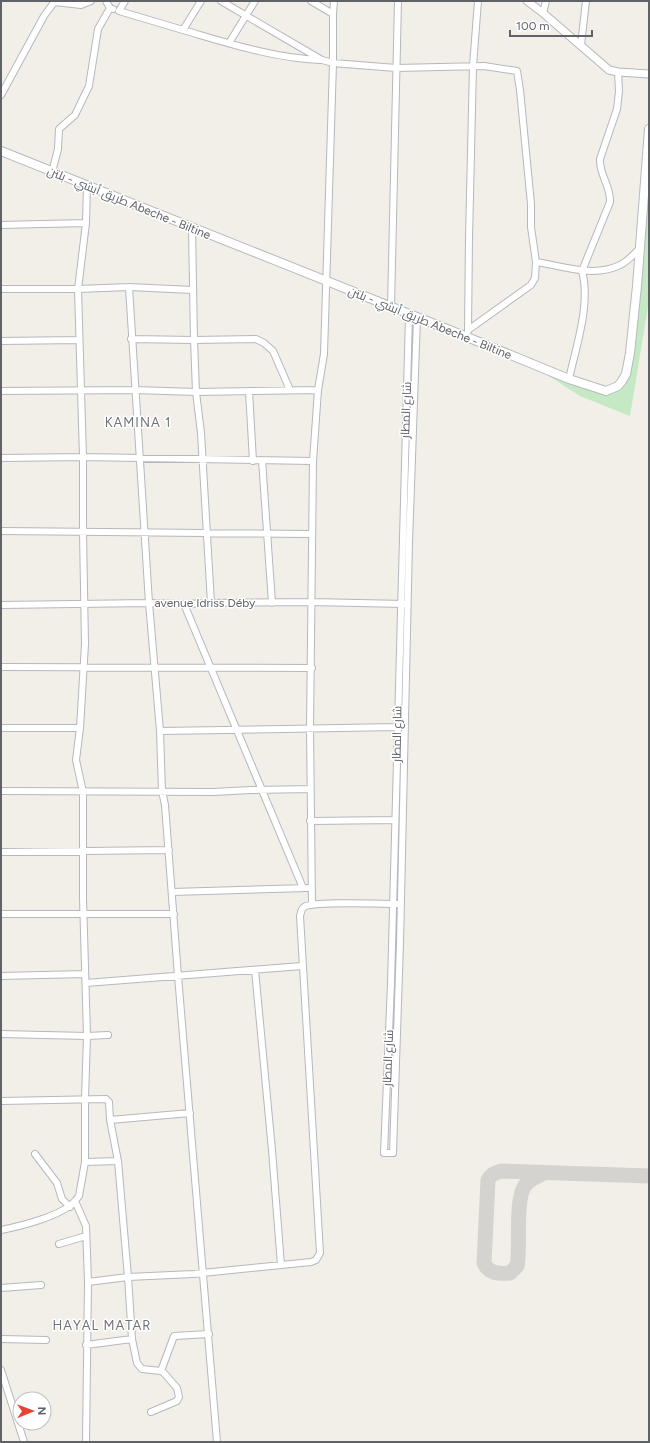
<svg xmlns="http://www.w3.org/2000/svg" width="650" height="1443" font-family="Figtree,Cairo,sans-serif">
  <rect width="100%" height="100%" fill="#f1efe8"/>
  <path fill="#c5e8c5" d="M649,183v117l-19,116 -50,-20 -73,-47 97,39h11l11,-17z"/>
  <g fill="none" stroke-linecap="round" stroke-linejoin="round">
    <path stroke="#d4d3d0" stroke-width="15" d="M544,1173c-6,3 -13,6 -18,11 -12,13 -5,64 -9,82l-7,7c-10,1 -21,1 -26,-10l4,-83c3,-6 7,-7 13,-9l148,5"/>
    <g stroke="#b5b8bc" stroke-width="8">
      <path id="minor" d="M106,1l4,7 3,1
        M125,1l-6,10 64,19 18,-29
        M221,1l101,59 11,3 63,5 88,-2 33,5 3,19 11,114v23l5,35 -1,16 -4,7 -63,45
        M311,1l22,13 1,-13
        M55,2l26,3 10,-4
        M543,13l3,-12
        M183,30c45,13 90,28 137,30
        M229,43l26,-42
        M581,45l5,-44
        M1,95l43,-79 11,-15
        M52,172l6,-23 1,-20 16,-14 14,-29 9,-57 12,-21
        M1,225l85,-2
        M192,228l2,112 2,52 5,41 10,170
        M536,262c27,4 58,16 84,3 7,-3 13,-10 19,-16
        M129,287l20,316 11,128 2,60 3,14 13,171 39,466
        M1,289h77l51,-2 64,3
        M391,307l7,-306
        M409,315l-18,669 -7,169h9l7,-210 9,-401 8,-224
        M468,331l1,-93 4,-172 5,-65
        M131,339l63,1 62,-1 8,4 9,8 17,39
        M1,341l78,-1
        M569,379c7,-32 22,-75 13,-108l28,-69c1,-16 -11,-27 -10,-43l17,-50 2,-18 -1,-19
        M1,391l134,-1 61,2 122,-2
        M249,391l4,70
        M1,458l82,-1 230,4
        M262,460l10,143
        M1,531l311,3
        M184,604l119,284
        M1,605l148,-2 35,1 27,-1 100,-1 94,2
        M1,667l311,1
        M1,728h79
        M160,731l237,-4
        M1,791l212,1 38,-2 59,-1
        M310,821l85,-1
        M1,852l168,-2
        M172,892l135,-4
        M312,905l-2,-177 3,-267 5,-71 6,-36 9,-291v-49
        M1,914h173
        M255,970l17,180 9,115
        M1,976l84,-2
        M86,983l216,-17
        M1,1034l86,2 21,-1
        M1,1101l105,-2 3,3 1,18 8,41 10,116 4,62 5,24 5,6 19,2 3,2 13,15 2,9 -2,4 -26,11
        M110,1120l80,-7
        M35,1154l22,29 5,16 8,8
        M85,1162l33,-1
        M1,1230c20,-4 61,-14 74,-29
        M59,1244l27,-8
        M88,1282l40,-5 65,-3 118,-12 5,-2 4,-7 -20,-337c1,-3 1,-7 4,-9 9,-6 77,-3 93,-3
        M1,1288l40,-3
        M1,1339l45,1
        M86,1345l46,-6
        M1,1370l23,72
        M161,1371l13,-35 35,-2
        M86,1442l2,-160 -2,-56 -11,-25 4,-5 6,-34v-63l2,-63 -4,-138v-106l-7,-32 4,-32 5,-84 -2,-112v-75l-5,-168 8,-66 1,-37"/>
    </g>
    <g stroke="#b5b8bc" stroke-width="9">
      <path id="tertiary" d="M527,1l16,12 66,57 9,2 31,2"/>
    </g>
    <g stroke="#b6babf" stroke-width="10">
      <path id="secondary" d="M1,151l466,186 102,42 37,12 12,-5 4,-5 4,-7 4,-21 7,-67 12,-157"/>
    </g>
    <use href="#minor" stroke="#fff" stroke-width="6"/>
    <use href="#tertiary" stroke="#fff" stroke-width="7"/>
    <use href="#secondary" stroke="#fff" stroke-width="8"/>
  </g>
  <g text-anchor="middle" stroke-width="3" stroke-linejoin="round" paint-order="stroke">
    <g font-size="12" fill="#5f6368" stroke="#fff">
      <text transform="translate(129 203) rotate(22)" y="4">طريق أبشي - بلتن Abeche - Biltine</text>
      <text transform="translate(430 323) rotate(22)" y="4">طريق أبشي - بلتن Abeche - Biltine</text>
      <text transform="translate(406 410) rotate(-88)" y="4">شارع المطار</text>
      <text x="205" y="607">avenue Idriss Déby</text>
      <text transform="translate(397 734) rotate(-89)" y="4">شارع المطار</text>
      <text transform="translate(388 1058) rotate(-88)" y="4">شارع المطار</text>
    </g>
    <g font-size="13" letter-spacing="1" fill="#70757a" stroke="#fff">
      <text x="138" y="427">KAMINA 1</text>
      <text x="102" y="1330">HAYAL MATAR</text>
    </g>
  </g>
  <rect width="650" height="1443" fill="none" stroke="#5f6368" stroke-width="4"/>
  <g transform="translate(32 1411) rotate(89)"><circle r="19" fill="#ffffff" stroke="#bfc1c3"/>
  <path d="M0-3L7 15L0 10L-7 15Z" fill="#ea4335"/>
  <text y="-6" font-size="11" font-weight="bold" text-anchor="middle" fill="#5f6368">N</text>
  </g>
  <path d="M510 30v6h82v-6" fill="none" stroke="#5f6368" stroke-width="2"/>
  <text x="516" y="30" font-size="12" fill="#5f6368" stroke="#ffffff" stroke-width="3" paint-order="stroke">100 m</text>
</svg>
